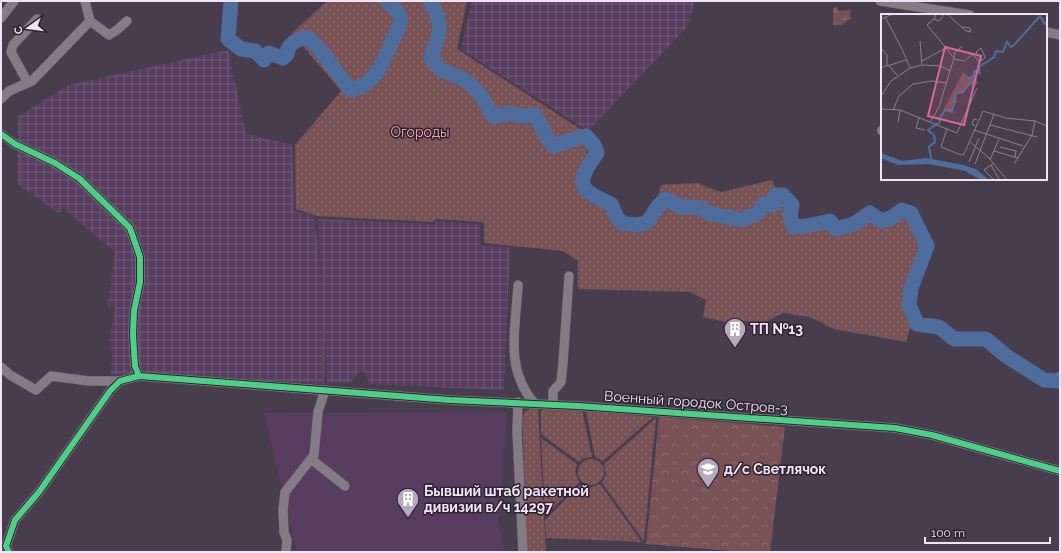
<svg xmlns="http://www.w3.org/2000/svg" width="1061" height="553" font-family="Raleway,sans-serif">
  <defs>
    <pattern id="industrial-grid" width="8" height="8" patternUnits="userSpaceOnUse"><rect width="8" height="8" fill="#573e60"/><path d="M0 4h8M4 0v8" fill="none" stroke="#705a77"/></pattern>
    <pattern id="grass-dots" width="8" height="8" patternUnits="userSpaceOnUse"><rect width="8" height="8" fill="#795255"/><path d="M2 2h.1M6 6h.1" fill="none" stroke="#8c6b6e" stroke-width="1.8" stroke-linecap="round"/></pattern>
    <pattern id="wetland-marsh" width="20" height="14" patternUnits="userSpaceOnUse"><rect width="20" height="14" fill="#795255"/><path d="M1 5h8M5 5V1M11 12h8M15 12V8" fill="none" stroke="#8c6b6e"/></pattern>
    <pattern id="park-crowns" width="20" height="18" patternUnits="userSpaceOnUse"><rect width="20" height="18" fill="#795255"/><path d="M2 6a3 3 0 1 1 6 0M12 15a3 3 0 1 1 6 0" fill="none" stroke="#8c6b6e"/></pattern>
  </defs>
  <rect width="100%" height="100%" fill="#483d4d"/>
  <path fill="#573e60" d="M507,412l-9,107 7,33h-208l-33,-139z"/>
  <path fill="url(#industrial-grid)" d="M472,1h223l-8,26 -99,104 -127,-82z
    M228,50l18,84 46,11 2,66 20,5 9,74 -6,-71 118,5 1,-3 44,3v19l2,3 28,1 -6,143 -135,-6 -4,-12 -5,-1 -10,12h-23l-2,-54 -1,55 -192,-11 -21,3 1,-22 -2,-16 5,-31 -7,-1 7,-54 -52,-44 -4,5 -42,-29v-67l52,-32z"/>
  <path fill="url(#grass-dots)" d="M327,1h140l-10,48 134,87 -12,46 5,13 23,12 8,15 7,7 20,1 9,-6 10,-39 36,-2 24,9 51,-12 11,22 8,30 36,-4 11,7 18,-7 14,-10 10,6 24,-9 6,2 11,22 1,10 -9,22 -6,23 5,29 -6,19 -72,-13 -24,-12 -27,-4 -19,10 -20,-2 -9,3 -32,-7 3,-17 -16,-8 -112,-3v-28l-15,-10 -79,-8v-20l-3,-1 -46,-3 -1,3 -117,-6 -21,-7 -1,-64 46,-54 -49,-58z
    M538,407l8,145h-20l-3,-12 2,-49 -3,-72 3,-8z
    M544,409l38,1 10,47 -8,1 -5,4 -38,-28v-23z
    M586,411l67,6 -50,44 -8,-4z
    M656,418l-12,123 -42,-58 4,-8 -2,-11z
    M541,438l36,26 -2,7 4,11 -34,34z
    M578 472a13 13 0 1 1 26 0a13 13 0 1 1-26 0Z
    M581,484l8,4 11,-4 42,58 -96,-4 -1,-18z"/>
  <path fill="url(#wetland-marsh)" d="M837,6l1,5 13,-1 -1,6 1,2 -10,7h-8v-16z"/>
  <path fill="url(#park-crowns)" d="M659,417l126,10 -15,125h-27l-97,-8z"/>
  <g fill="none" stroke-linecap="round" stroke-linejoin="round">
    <path stroke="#4e6d9c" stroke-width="15" d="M231,1l-3,38 13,10 14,2 9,9 5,-7 14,5 4,-4c1,-11 10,-15 20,-17 18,14 28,36 44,53 24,-5 31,-26 40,-46 3,-7 7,-15 10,-23l-3,-9 -11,-11
      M430,1c16,29 9,29 1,58 3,3 7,9 11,11 8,5 18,6 26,12 15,12 16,21 26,35l15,-4 12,3 14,-1c7,10 9,21 18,31 12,-3 21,-8 33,-10l8,9 3,8c-22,31 -20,36 14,51l6,14 5,5c37,7 23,-10 44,-24l15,8h18l9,6 33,7 17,-7 5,-9 11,1 -1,-6 3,-4h7l9,10 -2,10 3,12 14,-1 23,-5 6,8 18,-5 16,-11 11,8 10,-3 11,-8 9,3 16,33 -16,42 -2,17 8,19 22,3 15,12h32l19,16 39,25 16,1v-2"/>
    <g stroke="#655b69" stroke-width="10">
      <path id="minor" d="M880,1l90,14
        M1,18l13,-17
        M90,21l19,14 8,-5 10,-9
        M1046,32l14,3
        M28,83l-17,-31 2,-7 24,-26
        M1,99l8,-8 23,-10 58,-60 -5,-20
        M882,131v-1
        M1,134l14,10 40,19 25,16 50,49 10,29v25l-6,29 -1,24 2,31 4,10
        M518,285c-2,42 -14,83 16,118
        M1,367l9,8 26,15 15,-14 37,5h32
        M518,402l-1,30 6,120
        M553,404v-13l8,-9 2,-19 6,-87
        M311,459l34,27
        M9,552l-3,-6 9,-26 24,-28 71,-101 10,-10 19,-5 311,24 128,6 317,22 37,7 128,36
        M286,552l1,-12 -3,-8 -1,-22 2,-18 29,-37 4,-43 7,-22"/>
    </g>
    <use href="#minor" stroke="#847b87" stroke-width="9"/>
    <g stroke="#2c2230" stroke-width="8">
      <path id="cycleway" d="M1,134l14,10 40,19 25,16 50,49 10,29v25l-6,29 -1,24 2,31 4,10
        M9,552l-3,-6 9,-26 24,-28 71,-101 10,-10 19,-5 311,24 128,6 317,22 37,7 128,36"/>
    </g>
    <use href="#cycleway" stroke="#4dcf88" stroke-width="6"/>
  </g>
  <defs>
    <g id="building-pin" transform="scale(1.15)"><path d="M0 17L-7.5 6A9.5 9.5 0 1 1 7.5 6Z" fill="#b6a9bb" stroke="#2c2230"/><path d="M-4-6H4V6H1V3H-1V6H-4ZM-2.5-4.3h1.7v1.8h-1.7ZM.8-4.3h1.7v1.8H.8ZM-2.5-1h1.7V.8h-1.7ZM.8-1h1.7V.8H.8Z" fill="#fff"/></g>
    <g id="school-pin" transform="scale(1.15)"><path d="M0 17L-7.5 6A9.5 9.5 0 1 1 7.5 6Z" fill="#b6a9bb" stroke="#2c2230"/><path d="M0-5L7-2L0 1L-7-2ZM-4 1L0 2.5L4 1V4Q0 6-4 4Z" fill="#fff"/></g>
  </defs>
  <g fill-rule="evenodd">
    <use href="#building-pin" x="735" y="329"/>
    <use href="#school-pin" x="708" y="469"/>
    <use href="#building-pin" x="408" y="499"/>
  </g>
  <g text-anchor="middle" stroke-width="3" stroke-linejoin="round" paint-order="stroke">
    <g font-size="14" fill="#f6a6a9" stroke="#2c2230">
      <text x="420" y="137">Огороды</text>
    </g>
    <g font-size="14" font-weight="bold" fill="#f1e3f6" stroke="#2c2230" text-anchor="start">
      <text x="750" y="334">ТП №13</text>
      <text x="724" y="474">д/с Светлячок</text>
      <text x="424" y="496">Бывший штаб ракетной<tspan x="424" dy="16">дивизии в/ч 14297</tspan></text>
    </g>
    <g font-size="14" fill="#f1e3f6" stroke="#2c2230">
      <text transform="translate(696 402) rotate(4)" y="5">Военный городок Остров-3</text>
    </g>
  </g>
  <g transform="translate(881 14)">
    <rect width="166" height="166" fill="#483d4d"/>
    <path d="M82,58l6,5 5,-2 4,7 -3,5 -5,-2 -7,7 -7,1 1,10 -4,1 -1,8h-2l-6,-3z" fill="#795255"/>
    <path d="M0,139l21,8 24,-3 37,7 13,4 13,11h-8l-16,-9 -36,-7 -31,1 -17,-7z" fill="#4e6d9c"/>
    <path fill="none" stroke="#4e6d9c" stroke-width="2" d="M51,149l-3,-16 6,-5 -1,-7 -6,-5 12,-8v-4l5,-8 7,2 4,-19 7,-1 7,-9h5l-6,-5 5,-2v-5l6,2 -1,-6 15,-10 2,-6 7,1 4,-10 4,5 3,-2 26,-29 5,8 2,-2"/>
    <path fill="none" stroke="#8c7f91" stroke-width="1" d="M55,0l-2,5 -7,6 19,23M66,0l19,17 5,1 -1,-4 -8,-1M4,3l17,32M0,5l12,-5M53,5l5,2 4,-5 -1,-2M39,27l2,24M0,34l6,7v10l-6,3M21,35l8,19 12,-3 19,1 9,5M73,44l1,-6 8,-6M73,45l10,2 9,-7 6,8 6,-4v-1l-4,-9 -5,4 6,8M41,47l24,-13 8,10 -15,49 -8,14M6,52l19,-6M8,52l8,9M0,82l10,-15 19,-13M0,95l19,1 47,19 -6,18 20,8 3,-1 19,-43 23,7 29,3 12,5M12,96l6,-14 14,-12 19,-3 15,2M38,104l-3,10 9,2M17,108l2,-12M109,111l47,12M94,112l-3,-2 2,-5 3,1M66,115l10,4 20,-45M93,116l49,16M89,128l19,16 18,22M119,133l16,4 -1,6M113,137l24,7M109,146l9,-21M88,148l10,-24M94,150l19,-50M112,150l-9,6 10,10M133,150l18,-29 3,-14M110,151l8,14"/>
    <path fill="#d56999" fill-opacity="0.15" stroke="#d56999" stroke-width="2" d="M64,33l36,9 -17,69 -36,-9z"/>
    <rect width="166" height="166" fill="none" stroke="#f1e3f6" stroke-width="2"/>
  </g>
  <rect width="1061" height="553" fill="none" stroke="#f1e3f6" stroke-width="4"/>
  <g transform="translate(28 28) rotate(256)" stroke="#2c2230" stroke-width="3" paint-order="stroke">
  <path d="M0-3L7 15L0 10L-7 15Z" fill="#f1e3f6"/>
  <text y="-6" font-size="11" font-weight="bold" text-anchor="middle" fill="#f1e3f6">С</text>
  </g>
  <path d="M925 537v6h125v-6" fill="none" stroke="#f1e3f6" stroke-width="2"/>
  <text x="931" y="537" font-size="12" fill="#f1e3f6" stroke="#2c2230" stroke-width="3" paint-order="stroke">100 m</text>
</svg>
